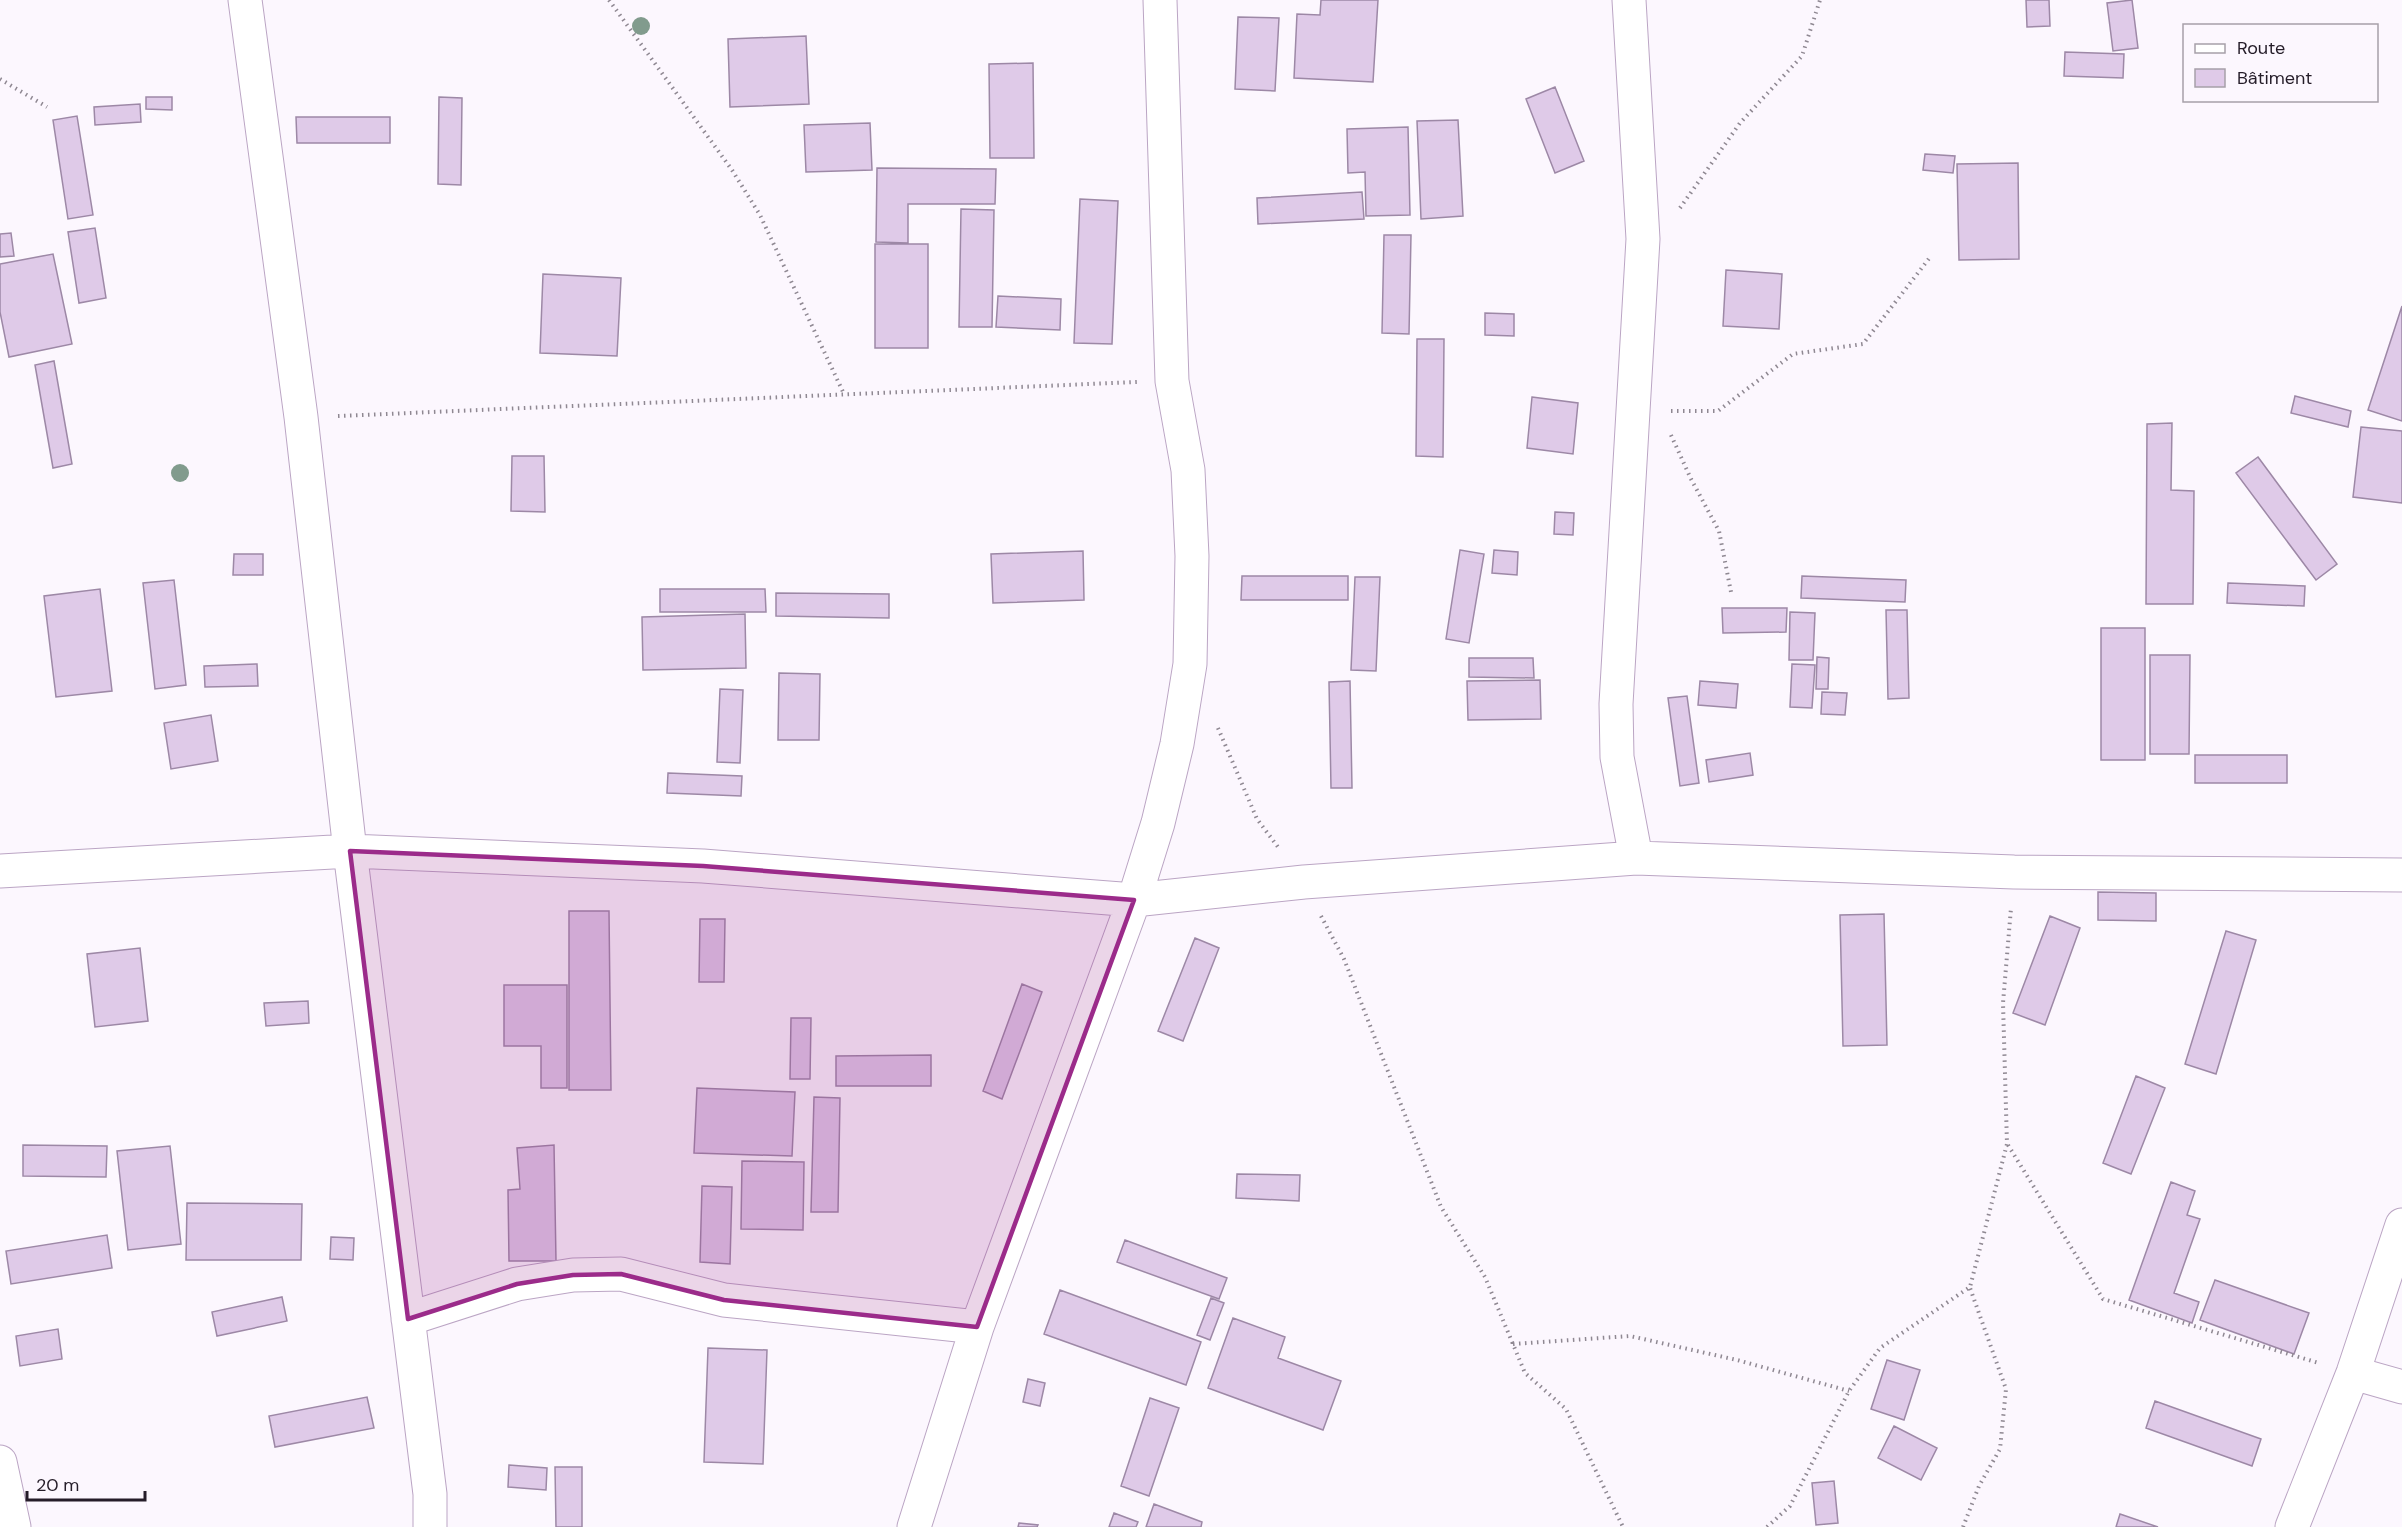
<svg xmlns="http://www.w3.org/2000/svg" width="2402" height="1527" font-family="'DM Sans',sans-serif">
  <rect width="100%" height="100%" fill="#fcf7fe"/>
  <path fill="#dfcae8" stroke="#9d88a6" stroke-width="1.5" d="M1321,0h57l-5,82 -79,-4 3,-64 23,1z
    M2026,0h23l1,26 -23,1z
    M2132,0l6,48 -25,3 -6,-48z
    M1238,17l41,1 -4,73 -40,-2z
    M806,36l3,68 -79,3 -2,-68z
    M2065,52l59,2 -1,24 -59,-2z
    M1033,63l1,95h-44l-1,-94z
    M1555,87l29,74 -29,12 -29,-74z
    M146,97h26v13l-26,-1z
    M439,97l23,1 -1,87 -23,-1z
    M140,104l1,18 -46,3 -1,-18z
    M77,116l16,99 -25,4 -15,-99z
    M296,117h94v26h-93z
    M1458,120l5,96 -42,3 -4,-98z
    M870,123l2,47 -66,2 -2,-47z
    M1408,127l2,88 -44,1 -1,-44 -17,1 -1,-44z
    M1925,154l30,2 -2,17 -30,-3z
    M2018,163l1,96 -60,1 -2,-96z
    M877,168l119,1 -1,35h-87v39l-32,-1z
    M1362,192l2,27 -106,5 -1,-26z
    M1080,199l38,2 -6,143 -38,-1z
    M961,209l33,1 -2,117h-33z
    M95,228l11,70 -27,5 -11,-71z
    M11,233l3,23 -14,1v-23z
    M1384,235h27l-2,99 -27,-1z
    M875,244h53v104h-53z
    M53,254l19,90 -63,13 -9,-45v-48z
    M1726,270l56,4 -3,55 -56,-3z
    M543,274l78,4 -4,78 -77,-3z
    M998,296l63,3 -1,31 -64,-3z
    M2402,306v115l-34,-11z
    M1485,313l29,1v22l-29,-1z
    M1417,339h27l-1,118 -27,-1z
    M54,361l18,103 -19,4 -18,-103z
    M2295,396l56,15 -3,16 -57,-14z
    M1532,397l46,6 -5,51 -46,-6z
    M2172,423l-1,67 23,1 -1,113h-47l1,-180z
    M2361,427l41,4v72l-49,-6z
    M512,456h32l1,56 -34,-1z
    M2258,457l79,107 -21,16 -80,-107z
    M1555,512l19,1 -1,22 -19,-1z
    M1460,550l24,4 -15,89 -23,-4z
    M1494,550l24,2 -1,23 -25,-2z
    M1083,551l1,49 -91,3 -2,-49z
    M234,554h29v21h-30z
    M1242,576h106v24h-107z
    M1802,576l104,4 -1,22 -104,-4z
    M1355,577h25l-4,94 -25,-1z
    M174,580l12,105 -31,4 -12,-106z
    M2228,583l77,3 -1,20 -77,-3z
    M100,589l12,102 -56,6 -12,-101z
    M660,589h105l1,23h-106z
    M776,593l113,1v24l-113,-2z
    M1722,608h65l-1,24 -63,1z
    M1886,610h21l2,88 -21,1z
    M1790,612l25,1 -2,47h-24z
    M745,614l1,54 -103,2 -1,-53z
    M2101,628h44v132h-44z
    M2150,655h40l-1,99h-39z
    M1817,657l12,1 -1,31h-12z
    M1469,658h64l1,20 -65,-1z
    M257,664l1,22 -53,1 -1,-21z
    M1792,664l23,1 -3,43 -22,-1z
    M779,673l41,1 -1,66h-41z
    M1540,680l1,39 -73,1 -1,-39z
    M1350,681l2,107h-21l-2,-106z
    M1700,681l38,3 -2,24 -38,-3z
    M720,689l23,1 -3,73 -23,-1z
    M1822,692l25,1 -2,22 -24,-1z
    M1687,696l12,87 -19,3 -12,-88z
    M211,715l7,46 -47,8 -7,-46z
    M1750,753l3,22 -44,7 -3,-22z
    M2195,755h92v28h-92z
    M668,773l74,3 -1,20 -74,-3z
    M2098,892l58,1v28l-58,-1z
    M569,911h40l2,179h-42z
    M1884,914l3,131 -44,1 -3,-131z
    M2050,916l30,12 -35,97 -32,-12z
    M700,919h25l-1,63h-25z
    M2226,931l30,9 -40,134 -31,-10z
    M1195,938l24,10 -36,93 -25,-10z
    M140,948l8,73 -53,6 -8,-73z
    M1022,984l20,8 -40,107 -19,-8z
    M504,985h63v103h-26v-42h-37z
    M308,1001l1,22 -43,3 -2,-23z
    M791,1018h20l-1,61h-20z
    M931,1055v31h-95v-30z
    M2136,1076l29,12 -34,86 -28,-11z
    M697,1088l98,4 -3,64 -98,-3z
    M814,1097l26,1 -2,114h-27z
    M23,1145l84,1 -1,31 -83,-1z
    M554,1145l2,116h-47l-1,-71 12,-1 -3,-41z
    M170,1146l11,98 -53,6 -11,-99z
    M742,1161l62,1 -1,68 -62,-1z
    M1237,1174l63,1 -1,26 -63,-3z
    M2171,1182l24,9 -8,24 13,4 -26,74 25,9 -7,21 -63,-23z
    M702,1186l30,1 -2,77 -30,-2z
    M187,1203l115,1 -1,56h-115z
    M107,1235l5,33 -101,16 -5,-33z
    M331,1237l23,1 -1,22 -23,-1z
    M1125,1240l102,38 -8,21 -102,-37z
    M2215,1280l94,33 -15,41 -94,-34z
    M1060,1290l141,52 -15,43 -142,-51z
    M282,1297l5,24 -70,15 -5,-24z
    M1211,1298l13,5 -14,37 -13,-5z
    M1233,1318l52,19 -7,21 63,23 -18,49 -115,-42z
    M58,1329l4,30 -42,7 -4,-30z
    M708,1348l59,2 -4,114 -59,-2z
    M1887,1360l33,10 -16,50 -33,-11z
    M1028,1379l17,4 -5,23 -17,-4z
    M367,1397l7,31 -99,19 -6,-31z
    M1150,1398l29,10 -30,88 -28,-10z
    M2155,1401l106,38 -9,27 -106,-38z
    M1894,1426l43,22 -16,32 -43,-22z
    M509,1465l38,3 -1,22 -38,-3z
    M555,1467h27v60h-26z
    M1834,1481l4,42 -22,2 -4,-42z
    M1154,1504l48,18 -1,5h-55z
    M1114,1513l24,9 -2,5h-27z
    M2120,1514l38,13h-42z
    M1019,1523l19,2 -1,2h-19z"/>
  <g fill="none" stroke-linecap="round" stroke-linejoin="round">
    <g stroke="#bba5c4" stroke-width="35">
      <path id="minor" d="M245,0l56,417 49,434 80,643v33
        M1629,0l14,239 -27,465 1,53 19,101 378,14 388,3
        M0,871l350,-20 353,15 431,34 170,-18 332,-24
        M408,1319l109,-35 56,-9 48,-1 103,26 253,27
        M2353,1373l49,14
        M0,1462l14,65
        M914,1527l63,-200 157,-427 24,-77 19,-79 13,-80 2,-108 -4,-86 -16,-89 -12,-381
        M2292,1527l61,-154 49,-148"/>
    </g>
    <path stroke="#8f8892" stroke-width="4" stroke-dasharray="1.5 4.5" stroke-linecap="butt" d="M609,0l123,170 28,45 84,179
      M0,79l47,28
      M1680,208l60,-85 62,-67 18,-56
      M1671,411h47l75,-57 70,-10 68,-88
      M338,416l799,-34
      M1671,435l20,44 28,52 12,61
      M1218,728l39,91 21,28
      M1321,916l23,43 97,248 44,70 40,96 41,36 57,118
      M2008,1145l95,154 216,64
      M1513,1344l117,-8 107,24 112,31
      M1767,1527l23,-21 59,-115 31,-43 90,-61 37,-143 -4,-141 8,-95
      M1963,1527l16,-41 21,-37 6,-60 -36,-101"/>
    <use href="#minor" stroke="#fff" stroke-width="33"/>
  </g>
  <g fill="#819b8d">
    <circle cx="641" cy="26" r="9"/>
    <circle cx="180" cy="473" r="9"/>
  </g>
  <path fill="#9b2b8a" fill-opacity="0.2" stroke="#9b2b8a" stroke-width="4.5" stroke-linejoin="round" d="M350,851l353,15 431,34 -157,427 -253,-27 -103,-26 -48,1 -56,9 -109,35z"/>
  <rect x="2183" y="24" width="195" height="78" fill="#fcf7fe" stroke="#a6a0a9" stroke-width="1.5"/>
  <rect x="2195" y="44" width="30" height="9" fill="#ffffff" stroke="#a6a0a9" stroke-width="1.5"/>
  <text x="2237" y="54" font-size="18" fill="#251d29">Route</text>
  <rect x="2195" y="69" width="30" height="18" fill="#dfcae8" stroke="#a6a0a9" stroke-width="1.5"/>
  <text x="2237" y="84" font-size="18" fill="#251d29">Bâtiment</text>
  <path d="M27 1491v9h118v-9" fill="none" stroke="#251d29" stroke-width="3"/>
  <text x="36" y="1491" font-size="18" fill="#251d29" stroke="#fcf7fe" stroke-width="4.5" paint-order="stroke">20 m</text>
</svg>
